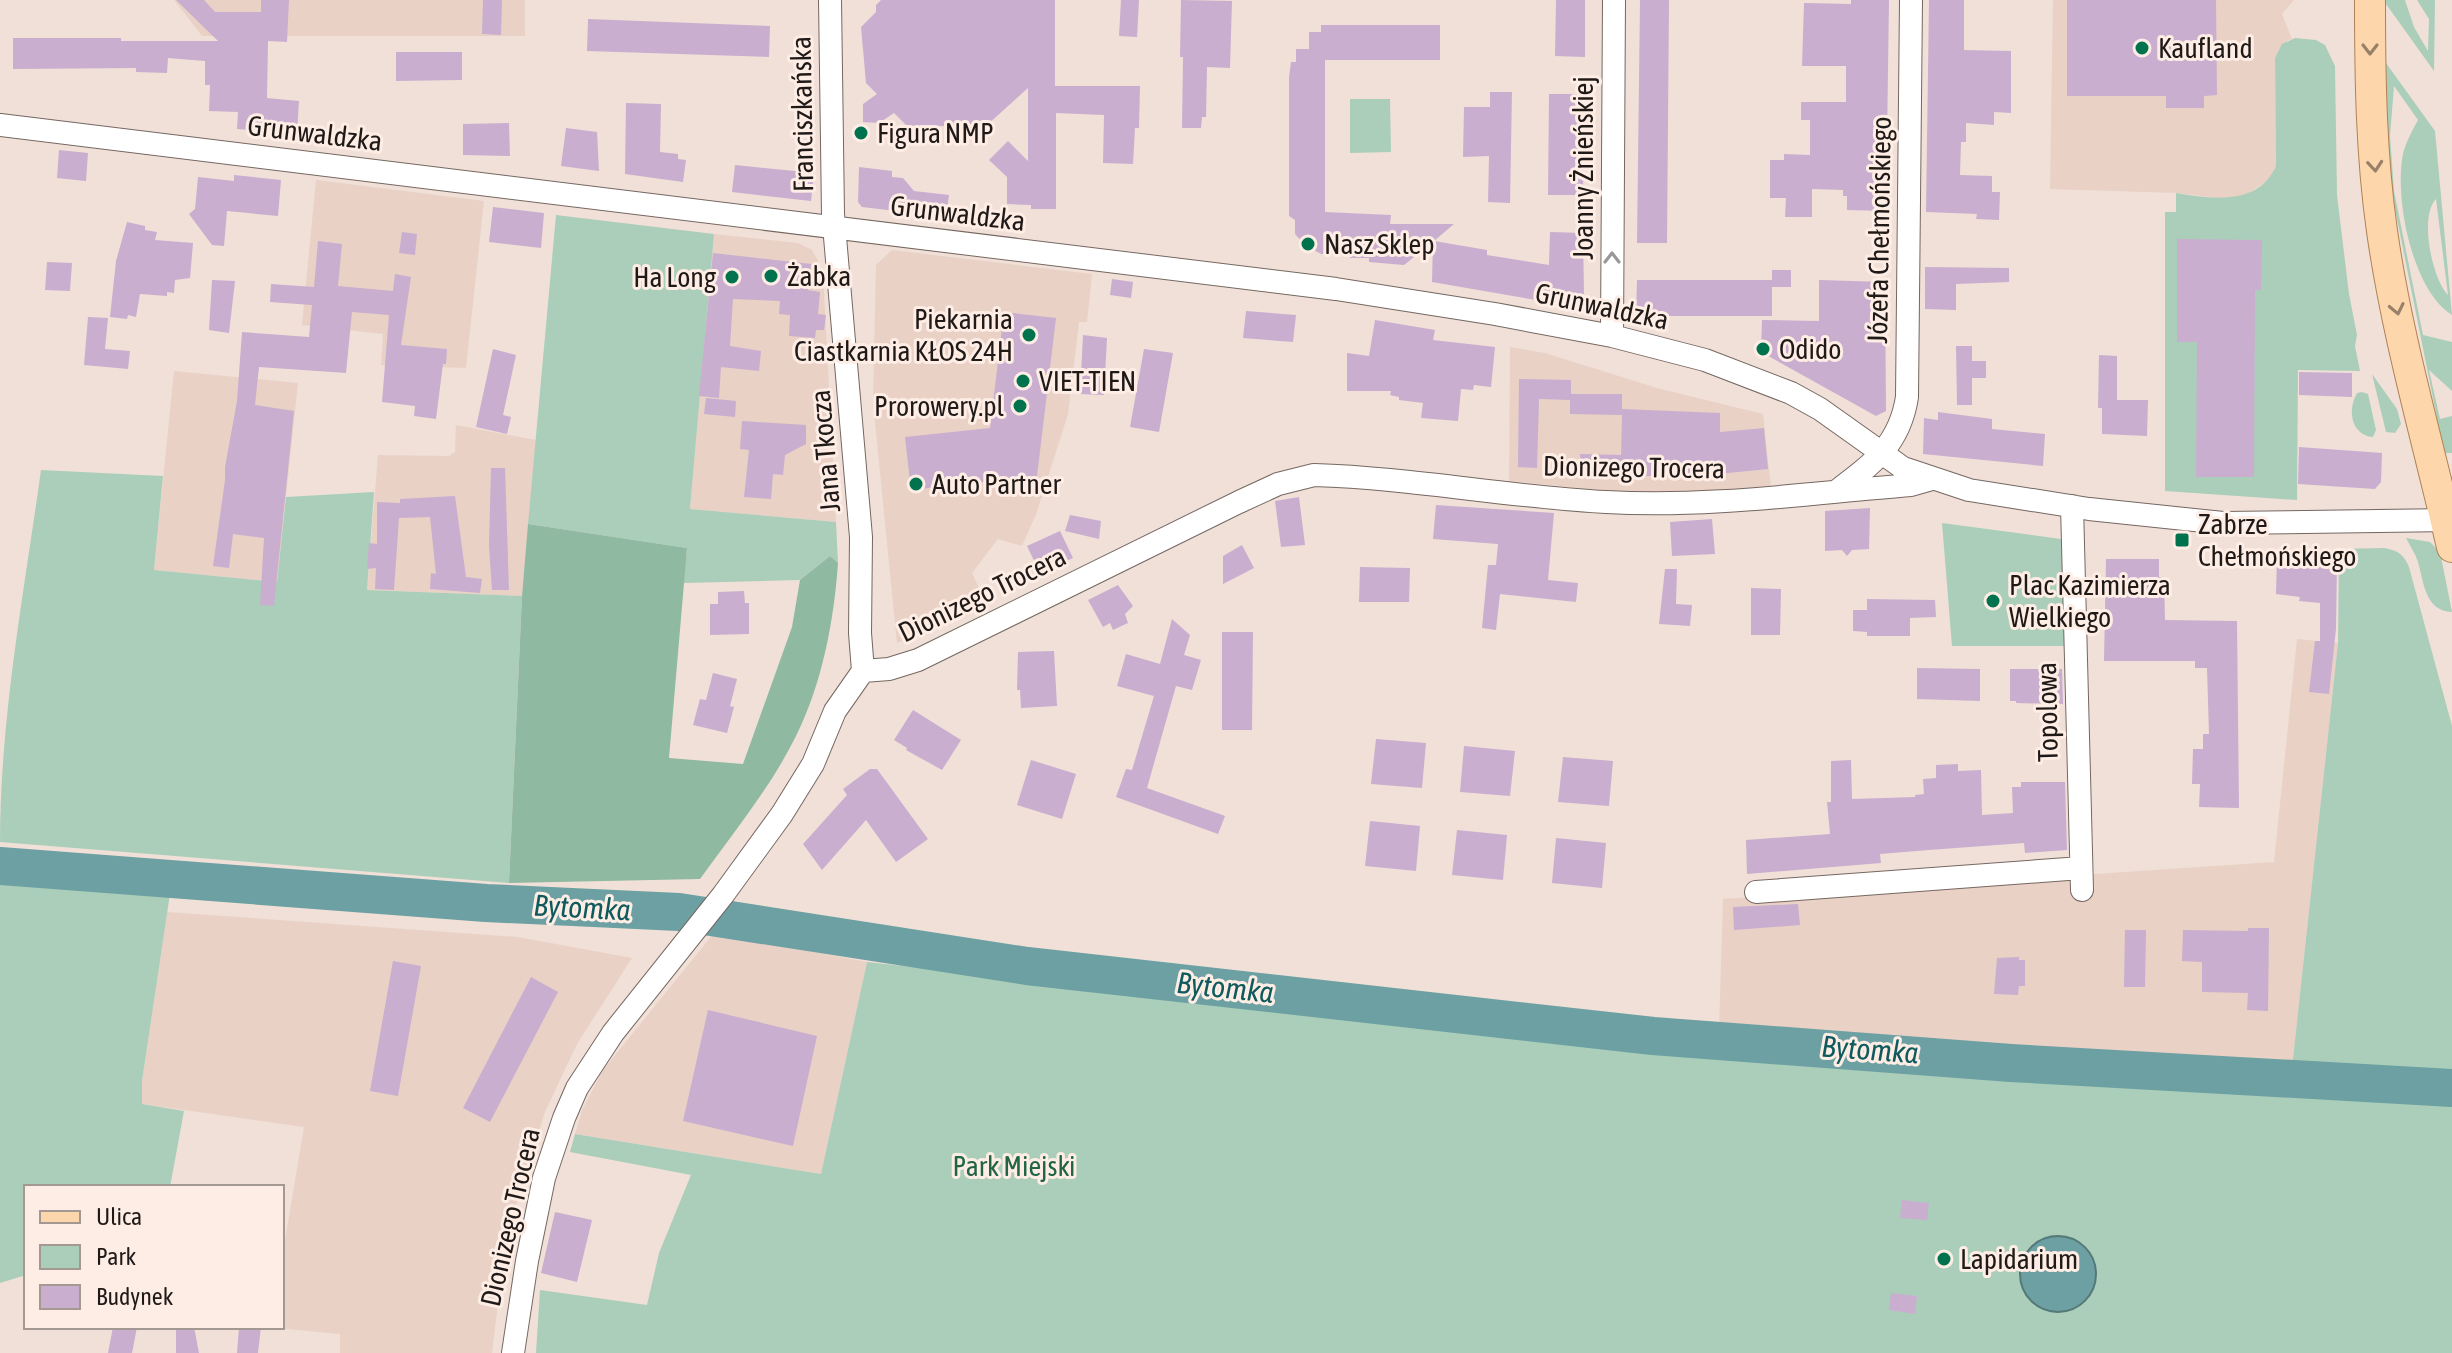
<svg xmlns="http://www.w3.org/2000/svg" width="2452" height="1353" font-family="'Asap Condensed',sans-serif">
  <rect width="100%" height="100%" fill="#f0e0d8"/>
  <path fill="#e9d1c6" d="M174,0h351v36h-323z
    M2053,0h241l-12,14 10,25 -4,1 -13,18 1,108 -6,13 -26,17 -18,3 -50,-6 -126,-4z
    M316,180l168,21 -18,167 -85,-3 2,-31 -81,-9z
    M714,234l84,9 14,7 6,11 6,30 12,231 -146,-13z
    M892,250l200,24 -5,48h-8l-11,92 -31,98 -15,34 -24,-7 -26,34 16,34 -91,36 -24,-241 3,-137z
    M1510,347l35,6 112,35 106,26 8,74 -65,5h-73l-124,-12z
    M174,371l124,12 -21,199 -123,-12z
    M456,425l80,15 -14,156 -155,-6 11,-135 71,1 6,-4z
    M2297,639l41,4 -46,425 -573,-36 4,-133 551,-37z
    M167,912l351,25 114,21 -55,86 -32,68 -39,126 -14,115h-152v-19l-64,-6 6,-1v-57l3,-30 19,-113 -162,-23v-23z
    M714,933l153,29 -46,212 -246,-40 7,-24 21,-40z"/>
  <path fill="#abceba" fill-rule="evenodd" d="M2386,0h19l9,27 14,24 1,-32 -12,-19h18l-1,71 -48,-67z
    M2295,38l21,2 9,5 10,21 2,129 12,99 8,41 -2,11 5,25 -62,-1 -1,130 -132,-9v-279h11v-19c37,6 82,13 100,-27l-1,-108 7,-14z
    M2386,63l49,68 17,184c-40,-25 -58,-117 -49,-161 3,-12 9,-23 15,-34l-24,-34 -4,50 4,55 29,144 29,7v49l-23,-21 11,49 12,-3v37h-8l-52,-259 -4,-38zM2436,199l12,96c-16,-16 -29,-79 -12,-96z
    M1350,99h40l1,53 -41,1z
    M556,215l158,19 -24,275 146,13 2,41 -8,-7 -30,24 -117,3 4,-35 -159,-24z
    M2372,374l25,35 4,15 -6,9 -9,-1z
    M2362,392l6,2 8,36 -3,7c-22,-2 -26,-27 -16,-44z
    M41,470l122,6 -9,94 123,12 9,-85 88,-5 -7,98 155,6 -13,287 -509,-41c0,-124 24,-249 41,-372z
    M1942,523l119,16 4,107h-113z
    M2406,538l24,4 10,10 12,60c-27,-1 -28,-29 -34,-50 -3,-9 -8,-16 -12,-24z
    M2384,548c14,2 20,7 25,19l43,159v351l-160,-9 46,-425 1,-94z
    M0,875l171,12 -29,194v23l42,7 -14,76h-144v88l-26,8z
    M867,962l842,92 743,49v250h-1916l4,-63 107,15 12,-52 32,-78 -121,-23 5,-18 246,40z"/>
  <path fill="#90b9a2" d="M528,524l159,24 -18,210 74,6 49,-137 8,-47 30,-24 8,7c-4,58 -16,121 -42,173 -25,51 -63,97 -96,143l-191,4 13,-287z"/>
  <path fill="#6ca0a2" stroke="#557878" stroke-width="2" d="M2020 1274a38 38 0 1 1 76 0a38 38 0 1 1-76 0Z"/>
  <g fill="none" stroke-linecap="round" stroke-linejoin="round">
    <path stroke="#6ca0a2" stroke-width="38" d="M0,866l486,37 193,9 348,54 626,70 358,27 441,25"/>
  </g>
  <path fill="#c9aecf" d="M176,0h28l11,12h46v-12h28l-2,42 -19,-1 -1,57 32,3 -2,33 -60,-5 1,-17 -29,-1 1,-26h-5v-24l-37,-3 -1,15 -31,-1v-4l-123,1v-31h108v3h97z
    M483,0h19l-1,35 -19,-1z
    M881,0h174v86h85l-1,42h-4l-2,36 -30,-1 1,-48 -48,-2v96h-25v-4l-24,-1v-27l-18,-17 19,-19 20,20v-73l-42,38h-7l-4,-4 -10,5 -45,-2v14l-26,-26 -15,10 -16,-1v-18l14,-10 -11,-11 -5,-56 15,-15v-7z
    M1121,0h18l-2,37 -18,-1z
    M1181,0l51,1 -2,67 -23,-1 -1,50h-4l-1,11h-19l1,-71h-3z
    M1556,0h29v57l-30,-1z
    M1640,0h29l-2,243h-30z
    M1851,0h38l-3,211 -39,-1v-14h-4v-6l-31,-1v28h-27l1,-19h-16v-38h14v-6l26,1v-35h-9v-18h45v-36h-44l2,-63 47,1z
    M1929,0h35v50l47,1v62l-17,-1v13l-28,-2v19h-5l-1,33 32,1v16h8l-1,28 -23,-1 1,-5 -51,-2z
    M2067,0h149l1,95 -13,1v12h-38v-12h-99z
    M588,19l182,7 -1,31 -182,-6z
    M1321,25h119v35h-115v152l66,3 -1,9h64l-20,17 53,9v5l62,10 1,-33 33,1 1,61 -42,-2v9l-110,-19 1,-40 -29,23 -35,-3v-4h-19v-3l-29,-1 -16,-9 -10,-11v-14l-6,-4v-139l2,-15h5v-13h13v-17h12z
    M396,52h66v28l-66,1z
    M1490,92h22l-2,111 -22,-1 1,-46 -26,1 1,-50h26z
    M1549,94h35l-1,101h-35z
    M626,103l35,1 -1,48 18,2v5l8,1 -3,22 -58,-8z
    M509,123l1,33 -47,-1v-31z
    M566,128l31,4 2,39 -38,-5z
    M59,150l29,3 -2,28 -29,-3z
    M735,165l79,8 -3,28 -79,-9z
    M859,167l33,4v6l11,1 11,13 35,4 -3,22 -84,-10 -4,-5z
    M234,175l47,5 -3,36 -51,-5 -3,35 -12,-1 -23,-31 6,-5 3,-32 36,4z
    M493,207l51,6 -3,35 -52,-6z
    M127,222l18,4v4l12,2 -2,8 38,3 -3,35 -15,2 -1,13 -7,-1v4l-27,-2 -4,23 -8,-2 -1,4 -17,-2 6,-56z
    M402,232l15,2 -2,21 -16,-2z
    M2177,239l85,1 -1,50h-6l-1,187h-58l1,-135h-20z
    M318,241l24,3 -4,42 55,5 2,-17 16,3 -10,68 46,4 -1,15h-3l-7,55 -22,-3 1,-10 -33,-4 7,-87 -37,-3 -6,61 -87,-6 -4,38 39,6 -20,195 -14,-1 4,-67 -31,-4 -4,34 -16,-2 12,-86v-13l12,-66 5,-69 67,5 3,-32 -42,-3 1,-18 43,3z
    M713,253l98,11 -3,26 12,2 -2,22 8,1 -2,15h-8l-1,8 -26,-2 1,-21 -11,-1 1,-13 -47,-2 -3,47 31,5 -2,20 -38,-4 -2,31 -20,-2z
    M47,262l25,1 -2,28 -25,-1z
    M1925,267l84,1v14l-53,2v26l-31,-1z
    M1772,270h19v17h-19v29h-136l1,-36h135z
    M1112,279l21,3 -2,16 -21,-3z
    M212,280l23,1 -6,52 -20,-3z
    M1819,280l66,2 1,129 -10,5 -115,-64 1,-32 57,1z
    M1246,311l50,4 -3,27 -50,-4z
    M1004,312l52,6 -19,158 -126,14 -6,-53 85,-9z
    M88,317l20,1 -3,31 25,2 -2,18 -44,-4z
    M1375,320l60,10 -2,10 62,7 -4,40 -17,-2 -1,5 -12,-1 -3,32 -37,-3 2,-15 -24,-3v-3l-9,-2 1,-4h-44v-38l22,3z
    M1083,335l24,3 -3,57 -24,-1z
    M1956,346h16v15h14v17h-14v27h-15z
    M493,349l23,6 -13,60 8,2 -4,17 -31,-7z
    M1144,349l29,4 -14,79 -29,-5z
    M2099,355l18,1v44h31l-1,36 -45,-2v-26h-4z
    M2299,372l53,1v24l-53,-2z
    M1519,379l52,1v14h51v15l98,4v19l44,-4 4,41 -50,5h-47v3l-91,-4v-19l41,1 1,-40 -52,-1v-14l-31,-1 -2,69 -19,-1z
    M706,398l30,3 -1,16 -31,-3z
    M1938,412l54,7v10l53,5 -2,32 -120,-12 1,-36 14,2z
    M742,421l64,4v19l-21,11 -2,20 -10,-1 -2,25 -27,-2 5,-47 -9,-1z
    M2299,447l83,6 -1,29 -6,7 -77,-5z
    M491,468h14l4,122h-17l-3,-44z
    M455,496l11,81 16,2 -2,14 -50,-4 1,-16 5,1 -6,-57 -31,1 -5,72 -19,-1 1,-21 -9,1 2,-26 8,1v-42l23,1v-4z
    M1299,497l6,48 -24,2 -6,-46z
    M1436,505l118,8 -6,67 30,3 -2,19 -76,-8 -4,36 -14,-2 6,-63h8l2,-21 -65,-5z
    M1870,508l-1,41 -17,1 -5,6 -5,-6 -17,1v-40z
    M1070,515l31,6 -2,18 -34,-8z
    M1712,519l3,35 -43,2 -2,-34z
    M1060,531l13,27 -33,15 -13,-27z
    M1242,545l12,23 -31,16v-28z
    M2277,556l60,4 -1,69 -7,65 -20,-2 6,-51h5v-38l-21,-2 1,-4 -24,-3z
    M2106,559h53v18h5l1,43 72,1 2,187 -40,-1 1,-23h-8l1,-35h10v-15h6l-2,-66h-12v-7h-91z
    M1360,567l50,1 -1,34h-50z
    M1665,569h12l-1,35 16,1 -2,21 -31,-2z
    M1118,585l15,21 -8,8 3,9 -15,7 -3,-7 -7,4 -15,-27z
    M1751,588l30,1 -1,46h-29z
    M744,591l1,12h4v31l-39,1v-31h8v-12z
    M1867,599l68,1 1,17 -26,1v18h-43v-4l-14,-1v-21h14z
    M1172,619l18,16 -6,20 17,5 -9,30 -16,-4 -29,102 78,28 -7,18 -102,-37 10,-28 6,1 22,-74 -37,-10 9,-32 34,10z
    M1222,632h31l-1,98h-30z
    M1054,651l3,55 -36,2 -1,-18h-3l1,-38z
    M1917,668l63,1v32l-63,-2z
    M2010,669h52l1,35 -47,-1v-2h-6z
    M713,673l24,6 -7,27 4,1 -7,26 -34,-8 7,-26 6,1z
    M913,710l48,30 -19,30 -36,-20 1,-2 -13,-8z
    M1376,739l50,4 -4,45 -51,-4z
    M1464,746l51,5 -5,45 -50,-4z
    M1563,757l50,4 -4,45 -51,-4z
    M1031,760l45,14 -14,45 -45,-14z
    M1851,760l1,39 63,-2v-2l9,-1 -1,-15 13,-1v-13l22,-1v7l23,-1 1,45 31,-2 -1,-26h9v-5h44l2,68 -42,3 -1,-10 -95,7 -49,4 1,9 -134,11 -1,-34 84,-6 -3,-32h4v-41z
    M870,769h7l51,70 -32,23 -30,-42 -44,50 -19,-26 44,-49 -4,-6z
    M1370,821l50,5 -4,45 -51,-5z
    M1457,830l50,5 -4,45 -51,-5z
    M1556,838l50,5 -4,45 -50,-5z
    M1798,904l2,21 -66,5 -1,-23z
    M2248,928h21l-1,83 -21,-1 1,-17 -46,-1v-30l-20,-1 1,-31 65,1z
    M2125,930h21l-1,57h-21z
    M2019,957v3h6v26h-6l-1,9 -24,-1 3,-36z
    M393,961l28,5 -23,130 -28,-5z
    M531,977l27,15 -68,130 -27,-14z
    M708,1010l109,26 -24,110 -110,-25z
    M1902,1200l27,3 -2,17 -27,-2z
    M555,1212l37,8 -15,62 -36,-9z
    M1891,1293l26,3 -2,18 -26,-4z
    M113,1327h24l-5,26h-24z
    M176,1327h18l5,26h-23z
    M239,1327h22l-3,26h-21z"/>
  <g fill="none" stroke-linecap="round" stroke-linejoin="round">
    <g stroke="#756761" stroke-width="24">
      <path id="minor" d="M830,0l3,214 28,323 -1,96 3,38
        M0,125l1336,164 159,25 117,22 93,24 86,33 29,16 83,59 66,22 120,19 134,14 229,-3
        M1612,336l2,-336
        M1838,490c36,-27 62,-47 69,-93l4,-397
        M2072,506l10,384
        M1756,892l325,-24
        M513,1353l14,-92 17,-83 20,-60 13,-30 36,-55 110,-138 59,-81 31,-50 22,-53 28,-40 26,-2 29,-9 321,-158 39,-18 36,-9c98,3 195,22 292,27 102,6 204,-9 305,-17l21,-6"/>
    </g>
    <g stroke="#af8254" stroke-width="32">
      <path id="major" d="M2370,0c0,77 1,154 12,231 15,106 46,211 70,316"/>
    </g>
    <use href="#minor" stroke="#fff" stroke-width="22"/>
    <use href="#major" stroke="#fdd6ac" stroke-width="30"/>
  </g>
  <defs><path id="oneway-chevron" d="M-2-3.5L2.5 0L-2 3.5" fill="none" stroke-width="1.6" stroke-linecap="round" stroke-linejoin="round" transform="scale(2)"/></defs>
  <g stroke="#998169">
    <use href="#oneway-chevron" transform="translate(2370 49) rotate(90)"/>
    <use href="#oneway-chevron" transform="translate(2375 166) rotate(85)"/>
    <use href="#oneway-chevron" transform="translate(2397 309) rotate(78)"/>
  </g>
  <use stroke="#9a9897" href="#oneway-chevron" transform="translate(1612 258) rotate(-90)"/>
  <g fill="#00734e" stroke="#fdede5" stroke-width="3">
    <circle cx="2142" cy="48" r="8"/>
    <circle cx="861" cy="133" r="8"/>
    <circle cx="1308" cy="244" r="8"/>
    <circle cx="771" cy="276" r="8"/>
    <circle cx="732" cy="277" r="8"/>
    <circle cx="1029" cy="335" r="8"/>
    <circle cx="1763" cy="349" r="8"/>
    <circle cx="1023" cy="381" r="8"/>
    <circle cx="1020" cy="406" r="8"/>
    <circle cx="916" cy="484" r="8"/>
    <rect x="2174" y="532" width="16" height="16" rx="4"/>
    <circle cx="1993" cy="601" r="8"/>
    <circle cx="1944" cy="1259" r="8"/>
  </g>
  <g text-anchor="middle" stroke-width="6" stroke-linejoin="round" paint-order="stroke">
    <g font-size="28" fill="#1f1917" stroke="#fdede5" text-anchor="start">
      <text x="2158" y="58">Kaufland</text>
      <text x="877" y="143">Figura NMP</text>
      <text x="1324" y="254">Nasz Sklep</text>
      <text x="787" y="286">Żabka</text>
      <text x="716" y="287" text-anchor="end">Ha Long</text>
      <text x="1013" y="329" text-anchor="end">Piekarnia<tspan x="1013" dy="32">Ciastkarnia KŁOS 24H</tspan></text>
      <text x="1779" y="359">Odido</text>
      <text x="1039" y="391">VIET-TIEN</text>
      <text x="1004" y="416" text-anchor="end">Prorowery.pl</text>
      <text x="932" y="494">Auto Partner</text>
      <text x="2198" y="534">Zabrze<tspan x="2198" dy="32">Chełmońskiego</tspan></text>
      <text x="2009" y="595">Plac Kazimierza<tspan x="2009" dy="32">Wielkiego</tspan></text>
      <text x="1960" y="1269">Lapidarium</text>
    </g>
    <g font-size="28" fill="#1f1917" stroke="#fdede5">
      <text transform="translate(802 114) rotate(-91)" y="10">Franciszkańska</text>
      <text transform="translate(315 133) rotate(7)" y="10">Grunwaldzka</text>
      <text transform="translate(1583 168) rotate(-90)" y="10">Joanny Żnieńskiej</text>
      <text transform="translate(958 213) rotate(7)" y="10">Grunwaldzka</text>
      <text transform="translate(1879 230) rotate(-89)" y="10">Józefa Chełmońskiego</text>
      <text transform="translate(1602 306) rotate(12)" y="10">Grunwaldzka</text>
      <text transform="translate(825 451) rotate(-95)" y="10">Jana Tkocza</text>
      <text transform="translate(1634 467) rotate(1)" y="10">Dionizego Trocera</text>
      <text transform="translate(982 594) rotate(-26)" y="10">Dionizego Trocera</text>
      <text transform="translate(2047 712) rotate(-91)" y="10">Topolowa</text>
      <text transform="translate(510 1217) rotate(-77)" y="10">Dionizego Trocera</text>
    </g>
    <g font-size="28" fill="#226546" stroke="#fdede5">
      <text x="1014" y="1176">Park Miejski</text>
    </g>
    <g font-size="30" font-style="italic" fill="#0e5a5d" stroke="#fdede5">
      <text transform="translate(582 908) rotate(3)" y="10">Bytomka</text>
      <text transform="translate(1225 988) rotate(6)" y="10">Bytomka</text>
      <text transform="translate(1870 1050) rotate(4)" y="10">Bytomka</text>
    </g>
  </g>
  <rect x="24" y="1185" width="260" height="144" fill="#fdede5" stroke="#a49893" stroke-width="2"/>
  <rect x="40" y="1211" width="40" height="12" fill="#fdd6ac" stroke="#a49893" stroke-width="2"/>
  <text x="96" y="1225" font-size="24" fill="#1f1917">Ulica</text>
  <rect x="40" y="1245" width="40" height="24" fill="#abceba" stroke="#a49893" stroke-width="2"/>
  <text x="96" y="1265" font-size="24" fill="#1f1917">Park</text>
  <rect x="40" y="1285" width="40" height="24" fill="#c9aecf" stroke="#a49893" stroke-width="2"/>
  <text x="96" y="1305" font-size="24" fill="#1f1917">Budynek</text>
</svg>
